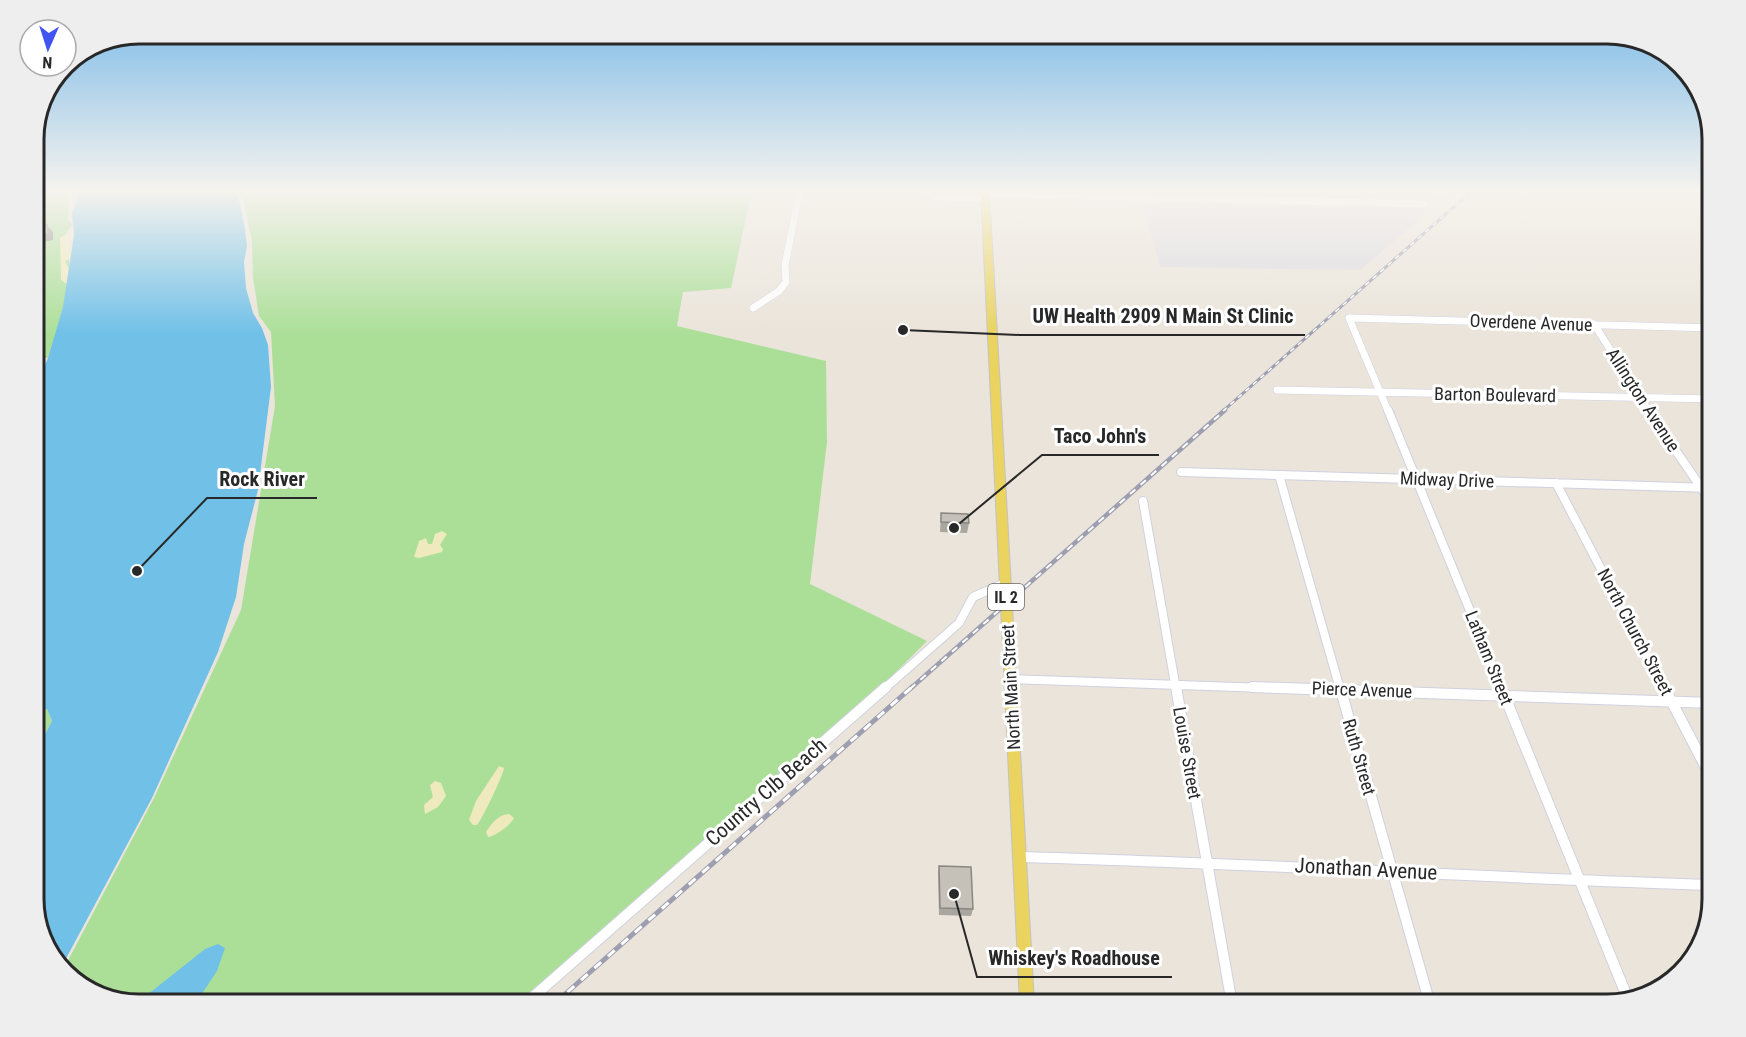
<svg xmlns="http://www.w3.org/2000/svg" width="1746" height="1037" font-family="'Roboto Condensed',sans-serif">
  <rect width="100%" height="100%" fill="#eae4da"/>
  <path fill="#dddae2" d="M1209,190h248l-12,9 -235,-5z
    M1143,204l290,4 -73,62 -200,-3z"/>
  <path fill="#abdf98" d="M33,190h36l-1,30 5,4 -7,9 6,56 -24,69h-15z
    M241,190h511l-21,98 -48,4 -6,34 149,35 1,81 -17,142 117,57 -35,35 -375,328h-378l-54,-14 -21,-22 90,-170 87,-188 34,-204 -4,-74 -12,-16 -6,-38 -1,-37z
    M47,709l5,12 -16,30 -3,13c0,-20 -6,-45 14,-55z"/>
  <path fill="#eeeabd" d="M65,235h3l3,23 -6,3 4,8 -1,16 -7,-5 -1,-42z
    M442,531l5,3 -7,11 3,4 -1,3 -23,6 -5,-1 5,-16 7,-3 2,6h4l3,-10z
    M499,766l5,2c-1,8 -22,51 -27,57h-4l-4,-5 7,-19z
    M435,781l6,2 5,13 -8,11 -13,7 -1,-9 9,-8 -3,-12z
    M509,814l5,4c-2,6 -20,19 -26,19l-2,-5c5,-8 13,-18 23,-18z"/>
  <path fill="#70c0e8" d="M77,190h157l6,13 5,26 2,17 -3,16 2,26 7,25 9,15 6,17 3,42 -13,103 -14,54 -8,53 -18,55 -66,146 -90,168 -15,-14 -14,-47v-141l3,-13 16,-30 -5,-12 -8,4 -6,7v-318l4,-18 11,-26 15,-51 11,-72 -2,-23 5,-11z
    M218,944l7,4 -8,23 -22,33 -58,-1 68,-54z"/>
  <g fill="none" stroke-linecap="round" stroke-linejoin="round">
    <g stroke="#cfd1e0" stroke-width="8">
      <path id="minor-far2" d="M926,190l2,5 6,2 51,1
        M985,194l439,10
        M753,308l26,-17 7,-9 -1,-17 15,-75
        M1594,324l55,87
        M1277,390l436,9
        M1388,411l-39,-93 364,10"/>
    </g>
    <g stroke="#cfd1e0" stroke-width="10">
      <path id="minor-far1" d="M1388,410l114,279
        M1648,410l65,95
        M1181,472l532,16
        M1279,475l61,214
        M1556,483l108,206
        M1143,501l33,188
        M1012,679l284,10
        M884,689l75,-66 14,-26 32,-14"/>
    </g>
    <g stroke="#cfd1e0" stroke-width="12">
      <path id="minor" d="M1176,687l56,317
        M1252,687l461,16
        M1340,687l90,317
        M1501,687l127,312
        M1664,687l49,94
        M1020,857c231,6 462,21 693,28
        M525,1004l361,-317"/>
    </g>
    <g stroke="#c3c3c3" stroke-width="2">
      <path id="major" d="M981,190h8l45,814h-14z"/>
    </g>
    <use href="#minor-far2" stroke="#fff" stroke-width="7"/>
    <use href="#minor-far1" stroke="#fff" stroke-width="8"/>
    <use href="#minor" stroke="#fff" stroke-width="10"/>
    <use href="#major" fill="#ead35f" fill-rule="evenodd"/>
    <g stroke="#9d9fb1" stroke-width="3">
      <path id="rail-far2" d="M1223,411l250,-221"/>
    </g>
    <g stroke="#9d9fb1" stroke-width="4.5">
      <path id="rail-far1" d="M910,689l315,-279"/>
    </g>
    <g stroke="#9d9fb1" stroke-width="5">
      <path id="rail" d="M554,1004l358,-317"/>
    </g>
    <use href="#rail-far2" stroke="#fff" stroke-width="1.5" stroke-dasharray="5" stroke-linecap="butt"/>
    <use href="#rail-far1" stroke="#fff" stroke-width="2" stroke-dasharray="7" stroke-linecap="butt"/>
    <use href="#rail" stroke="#fff" stroke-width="3" stroke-dasharray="9" stroke-linecap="butt"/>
  </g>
  <path fill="#a9a69f" d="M941,513l28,10 -2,10 -27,-1z
    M939,866l34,43 -2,7 -32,-1 -1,-42z"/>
  <path fill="#8a8782" d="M47,225l6,7v8l-9,2 -6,-7z"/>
  <path fill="#c5c1b9" stroke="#8a8782" stroke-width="1.5" d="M47,225l1,8 -10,2v-8z
    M941,513l27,1 1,9 -28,-1z
    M939,866l32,1 2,42 -33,-1z"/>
  <linearGradient id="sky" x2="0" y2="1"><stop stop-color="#78b9e8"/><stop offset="0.57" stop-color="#f6f3ee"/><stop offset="1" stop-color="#f6f3ee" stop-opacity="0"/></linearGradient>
  <rect width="1746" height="335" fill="url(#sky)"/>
  <g text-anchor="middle" stroke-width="6" stroke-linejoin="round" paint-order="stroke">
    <rect fill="#fff" stroke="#686868" stroke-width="1.5" x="988" y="584" width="36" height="26" rx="4.5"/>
    <g font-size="16" font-weight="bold" fill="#282828">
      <text x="1006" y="603">IL 2</text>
    </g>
    <g font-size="18" fill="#282828" stroke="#fff">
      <text transform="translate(1531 323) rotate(2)" y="6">Overdene Avenue</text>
      <text transform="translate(1495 395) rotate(1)" y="6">Barton Boulevard</text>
      <text transform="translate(1643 400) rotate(57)" y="6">Allington Avenue</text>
      <text transform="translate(1447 480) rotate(2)" y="6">Midway Drive</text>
      <text transform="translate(1635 632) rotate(62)" y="6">North Church Street</text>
      <text transform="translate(1489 658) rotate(68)" y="6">Latham Street</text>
      <text transform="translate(1011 687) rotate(-93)" y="6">North Main Street</text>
      <text transform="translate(1362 690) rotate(2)" y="6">Pierce Avenue</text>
      <text transform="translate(1187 753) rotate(80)" y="6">Louise Street</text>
      <text transform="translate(1359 757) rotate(74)" y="6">Ruth Street</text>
    </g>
    <g font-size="21" fill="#282828" stroke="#fff">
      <text transform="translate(766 792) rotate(-41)" y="7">Country Clb Beach</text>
      <text transform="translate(1366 869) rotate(3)" y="7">Jonathan Avenue</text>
    </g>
  </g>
  <path d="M0 0H1746V1037H0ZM139 44H1607A95 95 0 0 1 1702 139V899A95 95 0 0 1 1607 994H139A95 95 0 0 1 44 899V139A95 95 0 0 1 139 44Z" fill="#eee" fill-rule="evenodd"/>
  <path fill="none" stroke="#282828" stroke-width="3" d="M139 44H1607A95 95 0 0 1 1702 139V899A95 95 0 0 1 1607 994H139A95 95 0 0 1 44 899V139A95 95 0 0 1 139 44Z"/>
  <path fill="none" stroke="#282828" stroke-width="2" d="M903 330L1020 335H1305M954 528L1042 455H1159M137 571L207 498H317M954 894L977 977H1172"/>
  <g fill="#282828" stroke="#fff" stroke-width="2">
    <circle cx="903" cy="330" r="6"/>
    <circle cx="954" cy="528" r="6"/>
    <circle cx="137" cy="571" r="6"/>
    <circle cx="954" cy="894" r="6"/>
  </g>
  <g font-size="20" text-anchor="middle" font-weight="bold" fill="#282828" stroke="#fff" stroke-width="6" stroke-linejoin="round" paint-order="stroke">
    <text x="1163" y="323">UW Health 2909 N Main St Clinic</text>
    <text x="1100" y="443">Taco John's</text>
    <text x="262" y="486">Rock River</text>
    <text x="1074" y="965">Whiskey's Roadhouse</text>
  </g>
  <g transform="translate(48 48) rotate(183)"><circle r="28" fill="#ffffff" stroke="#a9a9a9" stroke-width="1.5"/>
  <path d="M0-4.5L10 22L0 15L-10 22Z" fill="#3f54f1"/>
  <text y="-9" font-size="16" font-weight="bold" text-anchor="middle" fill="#282828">N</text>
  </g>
</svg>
